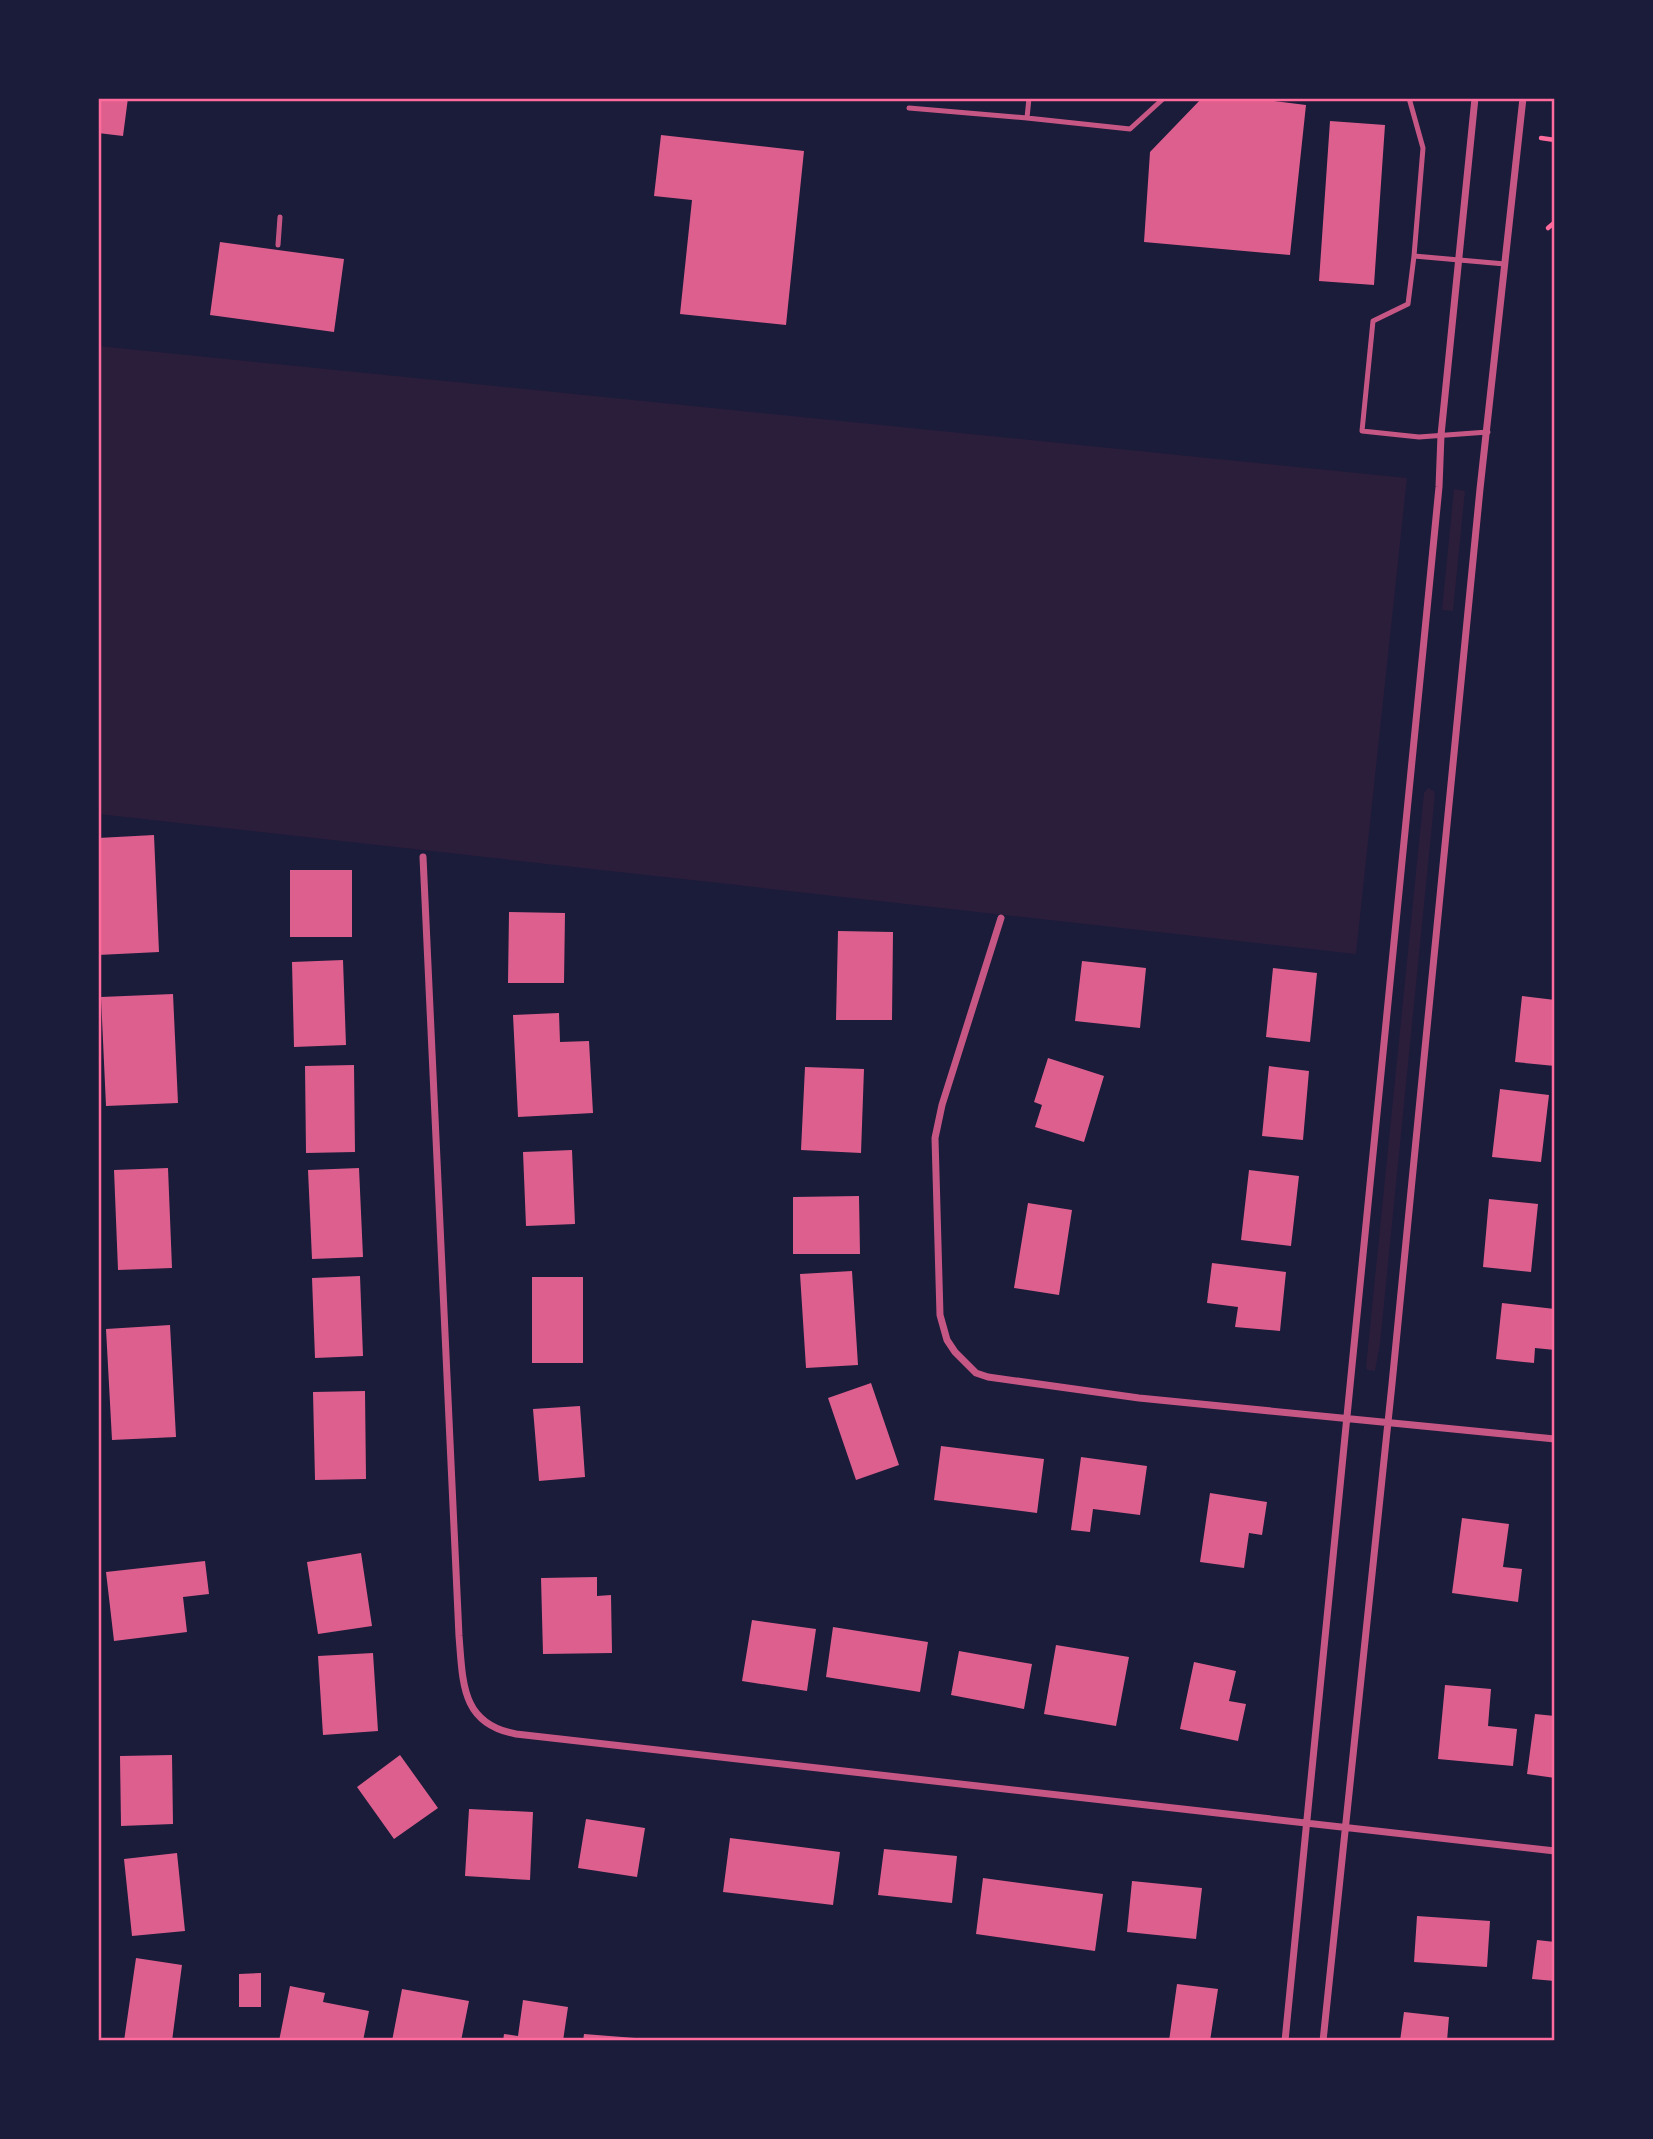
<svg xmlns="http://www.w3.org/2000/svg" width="1653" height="2139" font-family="'Public Sans',sans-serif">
  <rect width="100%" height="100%" fill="#1b1b3a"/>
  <path fill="#2a1e3b" d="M98,346l1309,132 -51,476 -1258,-140z
    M1454,489l11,2 -12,120 -11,-1z
    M1428,788l6,3 1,4 -55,549 -5,27 -8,-1 -1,-3 58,-574z"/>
  <path fill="#dd5f8e" d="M98,98h30l-5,38 -25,-3z
    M1202,98h49l55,7 -16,150 -146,-13 6,-90z
    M1330,121l55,4 -11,160 -55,-4z
    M661,135l143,16 -18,174 -106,-11 12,-114 -38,-4z
    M220,242l124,17 -10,73 -124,-17z
    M154,835l5,117 -61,3v-117z
    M290,870h62v67h-62z
    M509,912l56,1 -1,70h-56z
    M838,931l55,1 -1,88h-56z
    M343,960l3,85 -52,2 -2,-85z
    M1082,961l64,7 -6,60 -65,-7z
    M1273,968l44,5 -7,69 -44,-5z
    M173,994l5,109 -72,3 -5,-109z
    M1522,996l33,4v66l-40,-4z
    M559,1013l1,29 29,-1 4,72 -75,4 -5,-102z
    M1048,1058l56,18 -20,66 -49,-15 7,-22 -8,-3z
    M354,1065l1,87 -49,1 -1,-87z
    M1269,1066l40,5 -6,69 -41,-4z
    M805,1067l59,2 -3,84 -60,-3z
    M1500,1089l49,6 -8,67 -49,-5z
    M572,1150l3,74 -49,2 -3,-74z
    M168,1168l4,100 -54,2 -4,-100z
    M359,1168l4,89 -51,2 -4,-89z
    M1249,1170l50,6 -8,70 -50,-6z
    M859,1196l1,58h-67v-57z
    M1489,1199l49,5 -7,68 -48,-5z
    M1028,1203l44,7 -13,85 -45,-7z
    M1212,1263l74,9 -6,59 -45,-4 3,-20 -31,-4z
    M852,1271l6,94 -52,3 -6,-94z
    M360,1276l3,80 -48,2 -3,-80z
    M532,1277h51v86h-51z
    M1502,1303l53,6v41l-20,-2 -1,15 -38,-4z
    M170,1325l6,112 -64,3 -6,-111z
    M871,1383l28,82 -43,15 -28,-82z
    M365,1391l1,88 -51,1 -2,-88z
    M580,1406l5,71 -46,4 -6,-72z
    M941,1446l103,13 -7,54 -103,-13z
    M1081,1457l66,9 -7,49 -47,-6 -3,23 -19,-2z
    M1210,1493l57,9 -5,33 -13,-2 -5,35 -44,-6z
    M1462,1518l47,6 -6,43 19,2 -4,33 -66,-9z
    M361,1553l11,73 -54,8 -11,-72z
    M205,1561l4,33 -26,3 4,35 -73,9 -8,-69z
    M597,1577v19l14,-1 1,58 -69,1 -2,-76z
    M752,1620l64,9 -9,62 -65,-10z
    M833,1627l95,15 -8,50 -94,-15z
    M1056,1645l73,12 -13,69 -72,-12z
    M959,1651l73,13 -8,45 -73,-14z
    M373,1653l5,78 -55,4 -5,-79z
    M1194,1662l42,9 -7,30 17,3 -8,37 -58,-12z
    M1445,1685l46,4 -3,37 29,3 -4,37 -75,-7z
    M1535,1714l20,2v62l-28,-4z
    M172,1755l1,69 -52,2 -1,-70z
    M400,1755l38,53 -44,31 -37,-52z
    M469,1809l64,3 -3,68 -65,-4z
    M586,1819l59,9 -8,49 -59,-9z
    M730,1838l110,14 -7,53 -110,-13z
    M884,1849l73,7 -5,47 -74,-8z
    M177,1853l8,78 -53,5 -8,-77z
    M983,1878l120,16 -8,57 -119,-17z
    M1132,1881l70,7 -6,51 -69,-7z
    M1417,1916l73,5 -3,46 -73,-5z
    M1537,1940l18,2v39l-23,-2z
    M136,1958l46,7 -10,76h-48z
    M261,1973v34h-22v-33z
    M1177,1984l41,5 -8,52h-41z
    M290,1986l35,7 -2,9 46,9 -6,30h-84z
    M402,1989l67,12 -8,40h-69z
    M523,2000l45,7 -5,34h-60l1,-7 14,2z
    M1404,2012l45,5 -2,24h-47z
    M584,2034l64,5 -1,2h-64z"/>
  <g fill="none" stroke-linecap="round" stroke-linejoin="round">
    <path stroke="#ff6b9d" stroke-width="4.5" d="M1541,138l14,2
      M1548,228l7,-6"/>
    <path stroke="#c65784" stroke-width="5" d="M1029,98l-2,20 103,11 34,-31
      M1409,98l14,50 -9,108 91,8
      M909,108l118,10
      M278,245l2,-28
      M1414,256l-6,48 -35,17 -11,110 57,6 69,-5"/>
    <path stroke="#c65784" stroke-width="7" d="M423,857l36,779c4,47 2,88 57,98l1039,117
      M1001,918l-59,187 -7,33 5,177 7,25 8,12 21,21 12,4 151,21 416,41
      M1285,2041l139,-1401 15,-153 2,-52 34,-337
      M1323,2041l69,-657 88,-895 43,-391"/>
  </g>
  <rect width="1653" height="2139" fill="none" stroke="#1b1b3a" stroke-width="200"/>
  <rect x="100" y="100" width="1453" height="1939" fill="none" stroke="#ff6b9d" stroke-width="2.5"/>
</svg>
